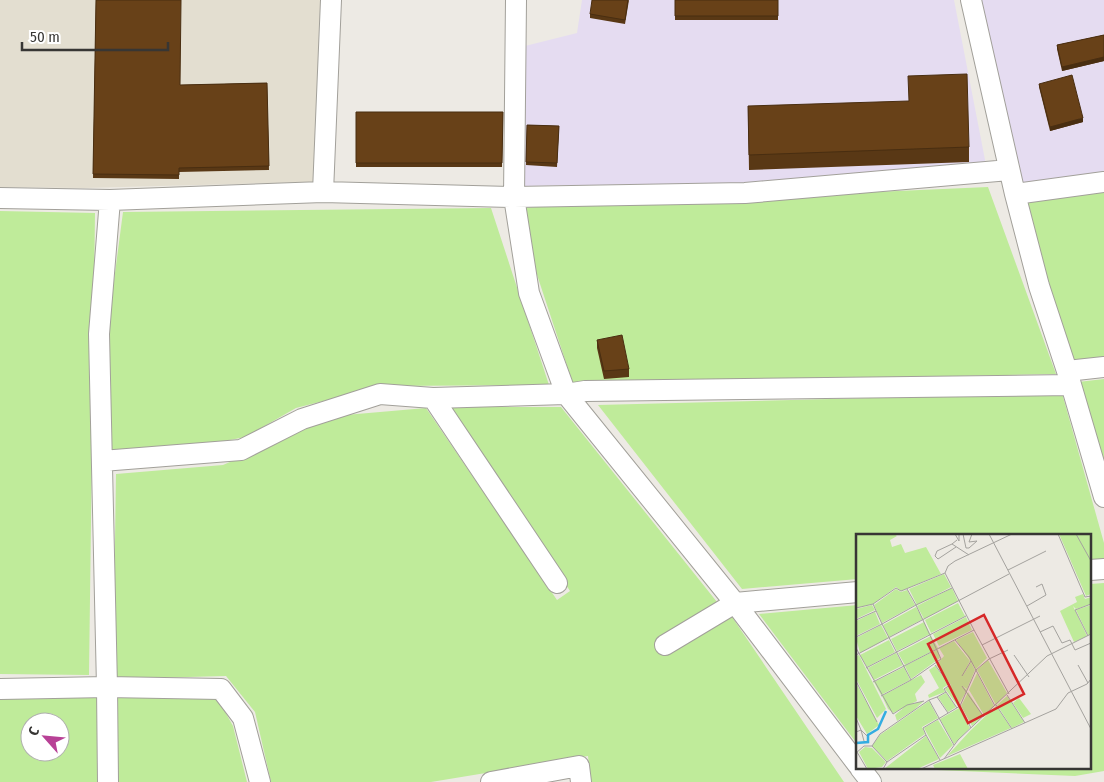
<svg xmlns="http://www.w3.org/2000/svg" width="1104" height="782" font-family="'Fira Sans Condensed',sans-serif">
  <rect width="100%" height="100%" fill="#edeae4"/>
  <path fill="#e5dcf1" d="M582,0h372l32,165 -226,18 -239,3 4,-140 52,-13z
    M977,0h127v175l-85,10z"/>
  <path fill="#e3ded0" d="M0,0h323l-9,182 -230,6 -84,-1z"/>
  <path fill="#bfeb9a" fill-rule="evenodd" d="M988,187l68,187 -483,10 -58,-176z
    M1104,191v170l-33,4 -48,-164z
    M491,208l58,177 -167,1 -86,22 -51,29 -40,8 -94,7 -4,-118 16,-122z
    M0,211l95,2 -6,462 -89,-1z
    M1104,379v91l-26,-88z
    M1062,393l42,150v16l-14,1v-24h-232v43l-116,10 -144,-184z
    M449,407h112l156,195 13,12 114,168h-253l-3,-26 -157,26h-160l-16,-70 -29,-36 -113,3 3,-205 107,-9 111,-49 92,-8 131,192 13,-9z
    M1104,583v188l-29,5 -184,-8h199v-184z
    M858,605v140l-99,-131z
    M102,692l1,90h-103v-86zM30,722h30v30h-30z
    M114,696l104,3 15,27 14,56h-133z"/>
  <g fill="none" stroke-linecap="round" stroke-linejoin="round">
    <g stroke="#a2a09a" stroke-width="22">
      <path id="minor" d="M516,0l-2,197 15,96 37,101 169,209 123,162
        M971,0l44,194 24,92 28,85 37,126
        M323,192l8,-192
        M1015,194l89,-12
        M0,198l110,2 -11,134 8,353 1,95
        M110,200l213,-8 191,5 231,-4 264,-23
        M1067,371l37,-4
        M433,398l124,185
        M102,461l139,-11 61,-31 78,-25 53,4 133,-4 19,-3 486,-6
        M1090,570l14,-1
        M665,645l70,-42 123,-11
        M0,689l107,-2 114,2 22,29 17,64
        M860,768l11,14
        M491,782l88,-16 2,16"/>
    </g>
    <use href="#minor" stroke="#fff" stroke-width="20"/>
  </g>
  <path fill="#593815" d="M96,0l84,85 87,-2 2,87 -90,2v7l-86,-1z
    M629,0l-4,24 -35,-6v-4z
    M675,0h103v20h-103z
    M1104,35v26l-42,10 -5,-22v-4z
    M1039,84l44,38 -33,9 -11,-44z
    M748,106l221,41v15l-220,8z
    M356,112h147l-1,55h-146z
    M527,125l32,1 -2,41 -31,-2z
    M597,340l32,29v8l-25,2 -7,-31z"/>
  <path fill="#492e11" d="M1104,57v4l-42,10v-4z
    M1083,118v4l-33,9v-4z"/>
  <path fill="#684118" stroke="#492e11" d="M96,0h85l-1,85 87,-2 2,83 -90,2v7l-86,-1z
    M592,0h36l-3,20 -35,-6z
    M675,0h103v16h-103z
    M1104,35v22l-42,10 -5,-22z
    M967,74l2,73 -220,8 -1,-49 161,-5 -1,-25z
    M1072,75l11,43 -33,9 -11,-43z
    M356,112h147l-1,51h-146z
    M527,125l32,1 -2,37 -31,-1z
    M622,335l7,34 -25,2 -7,-31z"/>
  <g transform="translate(856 534)">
    <rect width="235" height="235" fill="#edeae4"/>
    <path d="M0,0h38l3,2 -7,4 2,7 9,-3 4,9 21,-6 15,27 -40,17 -5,-4 -23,17 -17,4zM203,0h32v60l-5,2zM88,40l7,13 -34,18 -8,-16zM96,54l6,13 -34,18 -7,-13zM40,55l5,3 6,-2 8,15 -33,18 -8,-18zM227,60l2,5 6,-2v7l-15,5 -3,-3 14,30 -13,6 -14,-31 17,-9 -2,-5zM102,69l7,13 -34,17 -6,-13zM16,71l3,5 -19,9v-10zM235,71v29l-3,1 -12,-25zM60,73l7,12 -34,18 -6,-12zM19,78l5,12 -24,12v-15zM110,83l6,13 -33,16 -6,-12zM68,88l6,12 -33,17 -6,-12zM25,91l7,13 -28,15 -4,-15zM117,98l14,26 -11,11 -20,-29zM75,102l7,12 -33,17 -7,-12zM33,106l6,12 -28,15 -7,-12zM98,107l16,20 -8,16 9,-15 4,8 -8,19 -5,-3 5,4 -9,16 -13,-17 6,-4 -15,-20 8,-9 -5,-8zM82,115l2,9 -29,21 -6,-13zM40,119l7,12 -29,15 -6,-12zM3,121l27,54 -9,9 -21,-39v-23zM132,126l19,33 -11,12 -19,-35zM79,132l14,18 -6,4 2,4 -16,6 -1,-3 11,-7 -10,-18zM48,133l6,13 -29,15 -7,-13zM121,139l17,33 -10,9 -15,-25zM65,141l4,7 -10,12 2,7 -24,12 -5,-4 -6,-13zM0,149l23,42 -12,9 -11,-18zM112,158l15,24 -11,10 -11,-20zM90,159l10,14 -8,5 -10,-15zM151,162l17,26 -12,6 -15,-23zM163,164l12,16 -8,4 -10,-15zM68,167l-10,9 -17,11 -2,-6 12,-10zM73,167l9,17 -16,9 3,7 -38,27 -15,-15 8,-11zM140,172l15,22 -64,28 23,-25zM103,174l11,20 -16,16 -14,-25zM82,186l15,25 -13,13 -16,-30zM70,202l13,23 -22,10h-33zM9,213l7,1 14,14 -4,5 -14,2 -9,-17zM104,220l8,15h-33l-2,-4z" fill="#bfeb9a"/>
    <path fill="none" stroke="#33ade1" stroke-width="2.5" d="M0,209l12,-1v-7l10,-6 8,-18"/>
    <path fill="none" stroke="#a4a29e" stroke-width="1" d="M99,0l4,7v-7M107,0l3,14h3l8,-7 -8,1 3,-8M133,0l102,195M202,0l27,63 6,-1M220,0l15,27M101,6l-5,4 17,11M96,10l-15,7 -2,5 3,3 18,-12M152,36l38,-19M89,39l3,-7 7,-5 57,-27M17,70l9,20 34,-19 -9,-16M171,72l19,-11 -4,-11 -6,3M0,74l17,-4 23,-16 5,3 44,-18 29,57 -101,52M0,86l20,-9M118,96l35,64M184,98l13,-6 9,17 8,-3 5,10 16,-7M232,102l-13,-26 16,-6M0,103l26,-13 29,56M99,106l14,17 26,49M126,111l58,-29M0,114l37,66 14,-9 17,-4M0,121l153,-81M158,121l15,22M79,131l15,20 -6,4 2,3M222,131l10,18M10,134l100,-52M106,142l9,-15M0,147l21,41M106,152l22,31M151,161l18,28M25,162l30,-16 30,-21 -25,-54 36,-17M81,163l9,-5 11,16M73,166l8,-3 11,16M140,171l16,24M0,184l5,12 -5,2M115,194l-11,-22 16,-36 13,-11 19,-9M70,201l-3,-7 37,-22M8,207l-3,-11 6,6M16,212l8,-12 49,-34 25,45M1,218l10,17M0,219l8,-7h8l15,16M88,225l14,-19 89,-84 44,-22M27,235l4,-7 39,-27 14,25M65,235l135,-60 12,-16 19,-9 4,-5"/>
    <path fill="#d62828" fill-opacity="0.15" stroke="#d62828" stroke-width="2.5" d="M128,81l40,79 -56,29 -40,-79z"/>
    <rect width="235" height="235" fill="none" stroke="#373634" stroke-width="2.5"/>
  </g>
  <g transform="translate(45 737) rotate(297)"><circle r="24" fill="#ffffff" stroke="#afafae"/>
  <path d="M0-4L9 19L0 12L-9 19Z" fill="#b84196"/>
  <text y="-8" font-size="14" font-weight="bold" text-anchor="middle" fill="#373634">С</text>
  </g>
  <path d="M22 42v8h146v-8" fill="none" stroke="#373634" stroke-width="2.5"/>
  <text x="30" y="42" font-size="15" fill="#373634" stroke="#ffffff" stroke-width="4" paint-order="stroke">50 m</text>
</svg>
